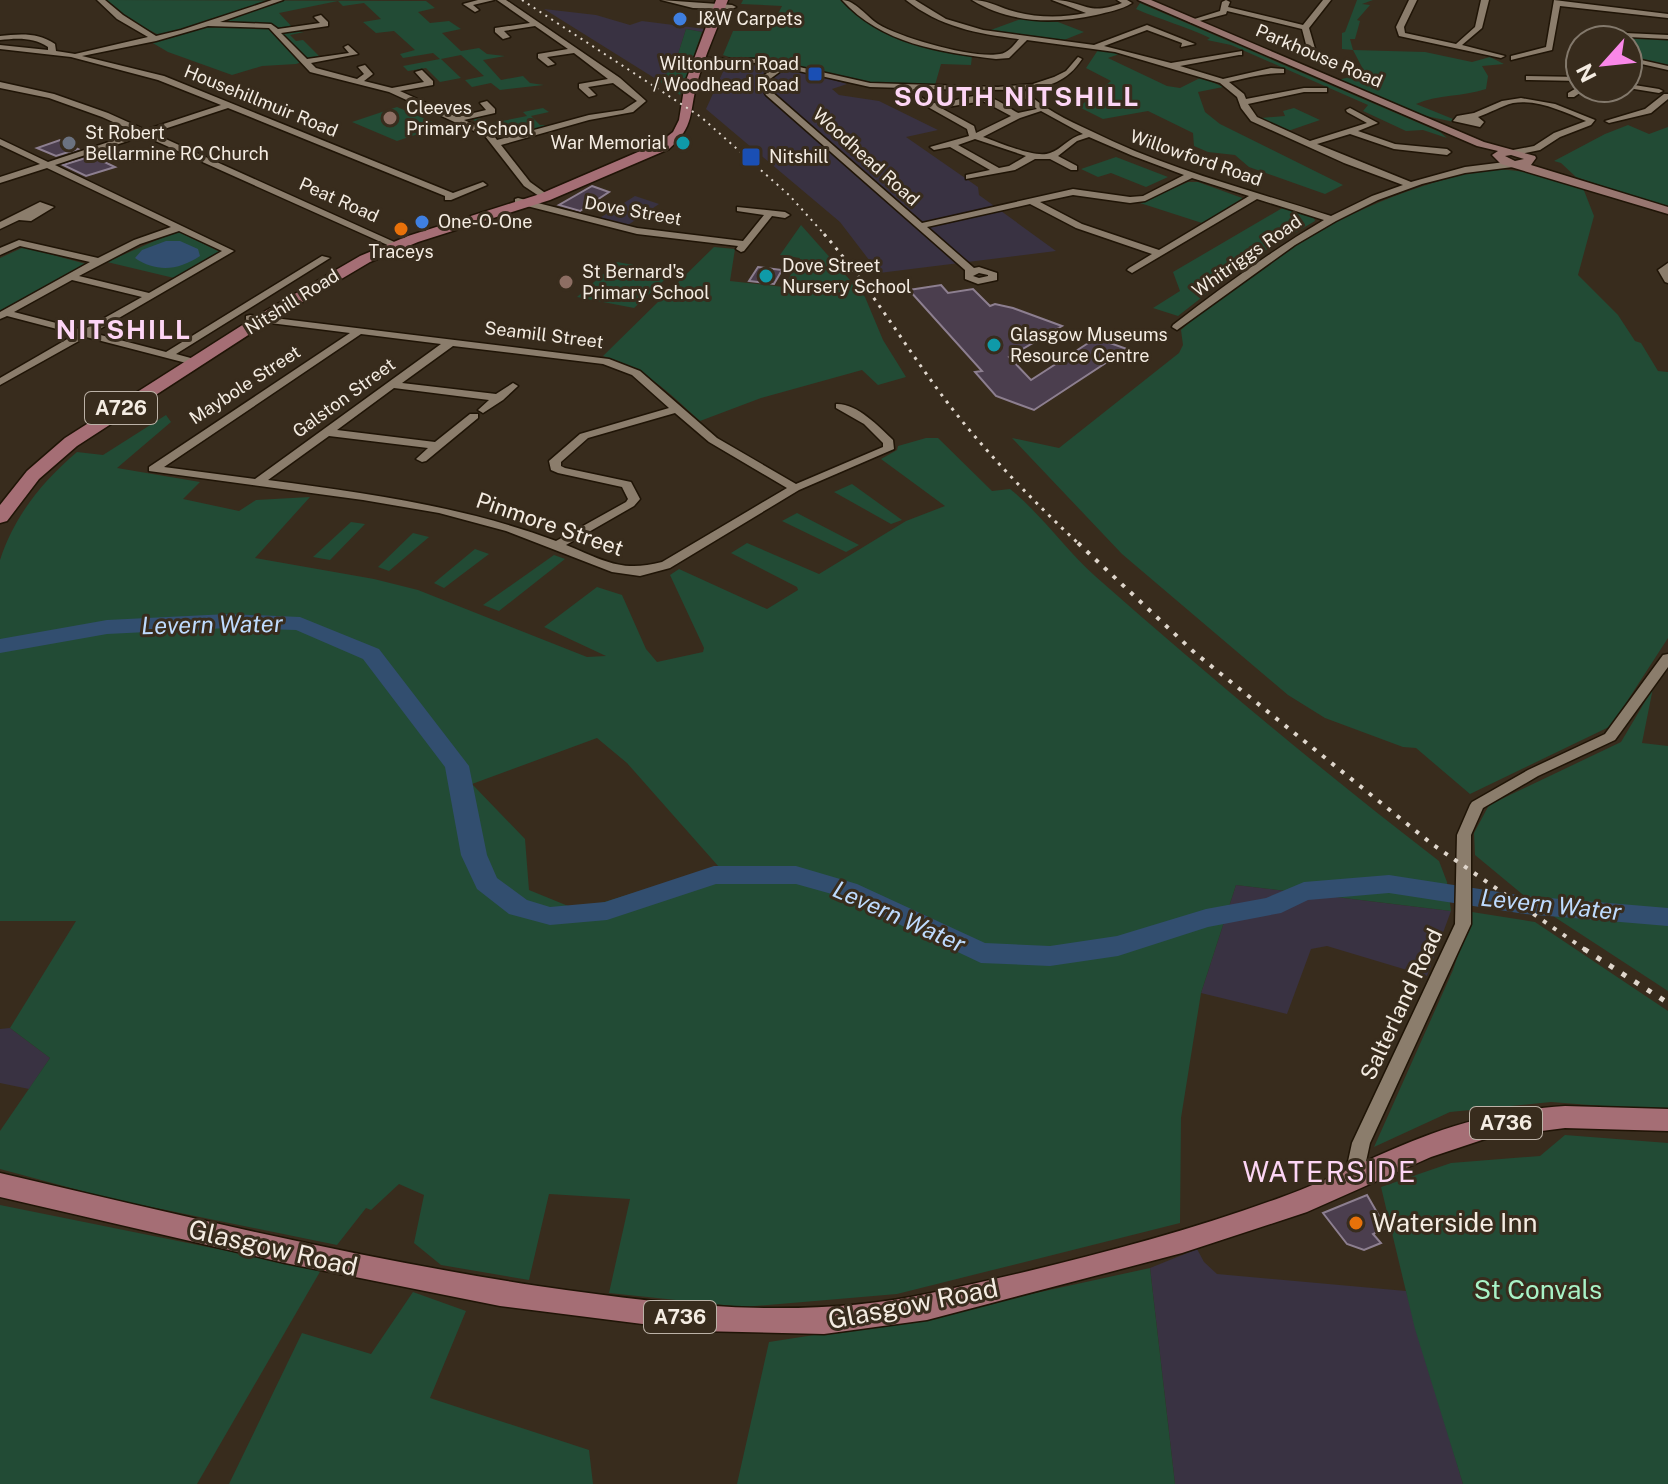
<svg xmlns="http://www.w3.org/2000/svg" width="1668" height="1484" viewBox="0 0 1668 1484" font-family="'Public Sans',sans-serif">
<rect width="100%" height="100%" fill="#382c1d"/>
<g fill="#393242">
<path d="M544,9L596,15L630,25L642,21L705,29L702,32L686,29L673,70L656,79Z"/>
<path d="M727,63L800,70L847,84L832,89L839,95L879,101L938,130L906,137L978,187L979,195L1056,251L879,273L840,222L706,109Z"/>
<path d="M635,196L659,204L628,225L598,219Z"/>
<path d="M1236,885L1451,911L1427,976L1327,946L1311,949L1287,1014L1201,993Z"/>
<path d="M10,1028L50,1058L29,1089L0,1083V1029Z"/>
<path d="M1197,1249L1204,1262L1217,1274L1406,1291L1463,1484H1175L1150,1268Z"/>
</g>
<g fill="#224b35" fill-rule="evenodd">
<path d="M106,0L426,1L435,8L418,12L430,23L449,21L461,29L442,33L461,51L479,48L487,54L505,56L483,60L501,80L523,76L530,83L544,85L500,90L491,83L472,87L465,80L484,76L461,55L441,59L461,78L440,82L426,68L408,71L403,66L440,59L433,53L403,58L400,54L415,50L394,31L376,33L363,22L381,19L364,3L343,6L338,1L279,13L296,31L304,32L290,35L296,41L303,40L319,56L296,64L262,66L232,75L168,52L151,42L165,38L133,22Z"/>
<path d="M743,0H843C877,39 925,47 972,56L971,65L941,64L935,85C907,85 880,85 853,80C807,71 778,58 729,57L723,55L733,31H769L782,6L741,4Z"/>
<path d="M1357,0H1373L1362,4L1370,5L1357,20L1360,21L1355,39H1350L1353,50L1425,52L1472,62L1490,57L1504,64L1482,66L1488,76L1486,89C1462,97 1439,94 1416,104L1453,119L1454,122L1426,116L1338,80L1365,73L1353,50L1342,49V33L1345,32Z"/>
<path d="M1140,3L1440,132L1447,138L1423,130L1406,131L1363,111L1368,105L1231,45L1207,40L1210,38C1185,26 1161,20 1136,9Z"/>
<path d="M1021,19L1058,22L1084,32L1064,40L988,31Z"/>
<path d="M686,29L702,32L680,95L656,79L673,70Z"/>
<path d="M1627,36L1668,40V65L1630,58L1628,48H1631Z"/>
<path d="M1098,50L1122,53L1108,58L1167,86L1180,88L1202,77L1223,87L1198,92L1205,112L1220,124L1343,185L1325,194L1249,167L1235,155L1208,152L1194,146L1193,133L1148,111L1103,119L1079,107L1111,81L1086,68Z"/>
<path d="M397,107L442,126L397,141L352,122Z"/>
<path d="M543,108L549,112L531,116L540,125H546C515,142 502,134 473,120L479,117L487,124L527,116L523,112Z"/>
<path d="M1294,108L1320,120L1288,131L1261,118L1285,116L1283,111Z"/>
<path d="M1628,125L1649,134L1668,127V208L1576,177L1561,163L1554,161L1605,134Z"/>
<path d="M1116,157L1168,177L1146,187L1111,173L1098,177L1081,169Z"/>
<path d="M1491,168L1542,174L1583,188L1594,216L1578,275L1618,315L1635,341L1641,343L1658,371L1668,372V638L1611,726L1470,794L1416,748L1403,747L1325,718L1288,695L1122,554L1012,438L1059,448L1179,353L1183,345L1181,330C1269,250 1373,192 1491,168Z"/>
<path d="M1188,182H1198L1245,199L1202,223L1140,203Z"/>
<path d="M1284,207L1314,217L1315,221L1251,259L1178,316L1153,308L1180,291L1173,272Z"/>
<path d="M801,225L865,297L883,340L906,377L878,385L862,370L761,398L700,421C667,391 646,369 603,356L714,247L735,249L730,281L784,287L800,258L780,255Z"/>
<path d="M177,231L220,252L174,278L107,262Z"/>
<path d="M24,247L86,264L0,311V258Z"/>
<path d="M617,262L673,272L634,308L577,297Z"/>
<path d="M166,415L171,422L117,468L200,482L183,499L239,511L256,500L310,497L255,558L374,579L418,590L587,657L606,656L544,627L597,587L622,595L646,649L657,662L703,652L704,648L670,575L679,569L767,609L798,590L797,587L731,553L747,543L819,574L906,521L945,506L881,459L897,450L898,446L926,438H938L992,491L1010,489C1042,515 1065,549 1095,576C1207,675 1321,770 1439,861L1447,882L1451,911L1236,885L1201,993L1181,1118L1180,1223L897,1294L743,1307L609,1293L630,1199L549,1194L529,1280L441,1265L414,1243L424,1195L399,1184L371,1210L366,1208L337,1245L112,1199L0,1169V1131L50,1058L10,1028L76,921H0V560C15,515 41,483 77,452L103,455ZM597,738L627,763L719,867L578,910L529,890L525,839L472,784Z"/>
<path d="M852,484L902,520L891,524L834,492Z"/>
<path d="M797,513L859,545L846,552L782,521Z"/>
<path d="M351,522L365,524L330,560L313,557Z"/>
<path d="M413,533L429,537L389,571L378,567Z"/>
<path d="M475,549L489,554L444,588L434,583Z"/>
<path d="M554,555L565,559L499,611L483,605Z"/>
<path d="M1653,688L1642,743L1668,746V909L1528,899L1475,855L1474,833L1489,805L1621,742Z"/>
<path d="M1472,912L1535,922L1668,1011V1111L1551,1102L1450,1112L1374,1147L1453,970Z"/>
<path d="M1550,914L1668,923V991Z"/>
<path d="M1565,1135L1668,1143V1484H1463L1415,1329L1381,1187L1451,1163L1540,1156Z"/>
<path d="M0,1205L321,1270L197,1484H0Z"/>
<path d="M1150,1268L1175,1484H737L769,1342L911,1320Z"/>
<path d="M413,1292L466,1311L430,1398L589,1450L593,1484H229L302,1333L371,1354Z"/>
</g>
<path fill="#324e6f" d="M166,241H180L198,249L200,256C179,270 157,273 135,258L142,250Z"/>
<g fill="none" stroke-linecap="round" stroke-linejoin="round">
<path fill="#324e6f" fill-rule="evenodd" d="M228,614L300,617L379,649L469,766L487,855L497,878L527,900L550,907L605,902L714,866H796L857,884L985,943L1050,946L1117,936L1206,909L1266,898L1304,882L1389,875L1525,896L1668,908V926L1525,914L1389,893L1308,900L1281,913L1208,927L1118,956L1050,966L981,963L839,896L796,884H716L607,920L550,925L509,914L477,889L461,855L445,767L363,659L296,630L228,628L107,634L0,653V639L107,620Z"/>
</g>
<g fill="#4b3e4e" stroke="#8d7f90" stroke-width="2">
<path d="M60,140L78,149L56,156L37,148Z"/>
<path d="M92,156L115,167L86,176L63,165Z"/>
<path d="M592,186L609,192L580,211L559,205Z"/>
<path d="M758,267L782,270L774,284L749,281Z"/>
<path d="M941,285L948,293L973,289L990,306L995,304L1013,308L1062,326L1009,357L1031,380L1096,338L1127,349L1034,410L996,396L975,372L982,371L909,290Z"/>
<path d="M1367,1195L1386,1228L1373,1234L1381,1243L1364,1250L1347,1244L1323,1213Z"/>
</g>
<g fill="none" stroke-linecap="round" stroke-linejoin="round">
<g stroke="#1f1406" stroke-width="3">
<g id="minor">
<path d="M97,0H105L123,15L156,36L181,30L272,0H283L220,22L271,24L278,29L320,23L314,17L321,15L328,22V26L281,33L307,59L349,53L344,47L348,45L358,54L311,63L316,68L357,79L364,74L358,67L365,65L373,74L364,81L392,88L424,82L415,72L422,70L433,81V85L400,91L457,117L486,110L480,103L487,101L495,109V113L464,120L491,132L497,140L589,115L623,110L637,101L613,83L588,87L596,95L589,97L579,88V84L608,79L574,53L547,57L555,64L548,66L538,58V54L568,49L535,26L504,31L510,37L503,39L495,32V28L530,23L497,0H506L620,78L646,101L633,112L589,120L501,145L530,182L548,195V199L545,200L524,186L485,136L389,92L310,72L269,28L208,26L156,41L82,56L164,76L453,193L483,182L487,185L451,200H445V196L228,108L55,165L234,251L93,333L166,352L322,256L330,258L176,354L198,360V364L194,365L86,337L0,385V378L76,334L7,316L0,319V312L90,262L20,246L0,255V248L19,240L98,258L134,240L171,227L47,168L0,183V177L40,164L0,145V139L48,162L221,105L158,80L71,57L0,49V45L48,50V47C33,37 17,38 0,40V36C19,34 38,32 55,44L56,51L75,54L148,37L117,19ZM179,231L222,251L149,293L79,276L140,244ZM72,280L142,297L83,330L14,312Z"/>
<path d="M478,0H494L473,5L479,10L475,12L463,4Z"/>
<path d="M661,0L732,5L736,7L732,9L693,8Z"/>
<path d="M842,0C855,0 867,17 878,24C901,38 974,59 1000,54C1008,53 1014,45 1019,39C978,34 940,27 906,0H915L946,19L983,30L1094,45L1147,25L1195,44L1181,47L1182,43L1147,30L1104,46L1171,63L1242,51V55H1239L1180,66L1223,79L1271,68L1284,69V73C1265,73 1247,78 1229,82L1244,94L1246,99L1304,88H1327V92H1304L1248,104L1257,117L1310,141L1367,123L1347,112L1346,110L1350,108L1378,123L1358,131L1395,144L1447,149L1451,152L1447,155L1394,149L1350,134L1317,144L1411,182L1465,167L1513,161L1517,164L1513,167L1465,173L1422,184L1378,200L1336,221L1295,245L1177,330L1172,327L1173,325C1222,287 1271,251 1324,220L1257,199L1132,273L1127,270L1129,268L1152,254L1076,228L1030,204L927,227L974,268L979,267L997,273V280L978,284L965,279V270L766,95L760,85L763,76L777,66L764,63L699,62L695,60L696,58L764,59L870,83L998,87L1033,84L1054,77L1066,71L1078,57L1082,59C1067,82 1049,87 1023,89C1042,108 1067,120 1091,131C1167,169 1250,190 1331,216L1372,196L1403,185L1344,163L1251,121L1241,108L1237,97L1220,83L1115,52L1027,40L1009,58L996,59C940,52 882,44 842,0ZM785,68L870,87L905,88L912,98L967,129L969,136L930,147L934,150L950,147L990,170L966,175V179L1015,170L1035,159H1050L1071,170H1077V166L1058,156L1077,141L1089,137L1133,156L1184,175L1143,196L1130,197L1073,189L922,223L772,92L768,85L770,79ZM913,89L1015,90L1037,109L1018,113C1009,108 995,97 984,96C957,93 936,118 913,89ZM983,101L1011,116L976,133L974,126L941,108ZM1041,111L1083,134C1068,138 1062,149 1050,153C1035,159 999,142 983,137L1020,118ZM975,139L1026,156L1009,166L999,168L958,145ZM1192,178L1249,196L1159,250L1082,224L1040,202L1073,195L1130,203L1145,201ZM979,273L988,275V276L979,278L973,276Z"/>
<path d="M972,0C986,0 997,6 1009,10C1035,18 1061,18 1086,13L1052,0C1084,0 1086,17 1122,3L1117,0H1127L1132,3C1121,10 1108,12 1096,15C1054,24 1009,23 972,0Z"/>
<path d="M1226,0L1230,2L1228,7L1303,25L1323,0H1331L1309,28L1316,52L1312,54L1308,52L1302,29L1227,11L1226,14L1192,23L1188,21L1220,11L1222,2Z"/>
<path d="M1409,0H1417L1404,27L1405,33L1456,44L1475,27L1481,0H1489L1482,28L1462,45L1505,56L1501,58L1399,36L1396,27Z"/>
<path d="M1554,0L1668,14V18L1560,6L1552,50L1511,60V56L1546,47Z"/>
<path d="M1625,33L1668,35V39L1628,37V40H1620L1621,35Z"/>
<path d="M1628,57L1668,66V70L1628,61Z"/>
<path d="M1526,76L1580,77V81L1529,80H1526Z"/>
<path d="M1628,84L1659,89L1663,91L1659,93L1628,88Z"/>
<path d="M1580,86L1587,88L1574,97H1568V93Z"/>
<path d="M1664,94H1668V99L1651,113L1609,123L1605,121L1645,109Z"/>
<path d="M1521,98L1555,104L1595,120L1591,125L1560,137L1540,150L1516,155L1513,154V150L1534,146L1554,133L1586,121C1564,112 1538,99 1513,103C1501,106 1490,113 1478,117L1484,122L1480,127L1453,121L1457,116L1474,113L1502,101Z"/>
<path d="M518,198L637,228L743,241L764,215L737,211V207L785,212L790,215L785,218L772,216L744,251L741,252L736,249L738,246L637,234L515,203V199Z"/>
<path d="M40,202L54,207L31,221L19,220L0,229V222Z"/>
<path d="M1668,263V283L1665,282L1658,270Z"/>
<path d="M250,315L609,359L640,371L717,438L796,484L883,447V443L864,424L836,408V404C857,403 878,426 893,440L894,449L799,490L670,568L640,576L612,572L506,531L439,513L363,500L149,471V467L350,333L246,320V316ZM361,334L441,344L255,479L164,467ZM453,346L603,364L632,375L669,408L580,434L549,461L551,470L558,473L622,487L628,499L626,502L556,541C463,506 366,493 268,480L329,436L428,448L416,459L422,462L426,461L478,418V414H470L435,442L337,430L394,388L489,400L478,410L483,413L503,400L518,386L513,383L496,394L402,383ZM675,413L709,442L787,488L662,562C621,573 603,560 566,545L634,506L640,499L631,482L565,468L561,466V462L588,438Z"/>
<path d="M1668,654V667L1615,740L1538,776L1483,808L1471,835V924L1370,1143L1362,1180L1359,1185L1353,1187L1347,1185L1344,1180L1352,1143L1455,924L1457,835L1470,805L1472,802L1528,770L1605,734L1663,655Z"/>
</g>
</g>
<g stroke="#1f1406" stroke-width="3">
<path id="tertiary" d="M0,82L54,94L108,113L401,245L392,247L102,117L49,98L0,88Z"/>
</g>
<g stroke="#1f1406" stroke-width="3">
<path id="secondary" d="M1138,0H1151L1484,142L1535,156L1536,158L1531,165L1668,207V214L1501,164L1492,155L1498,151L1477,146ZM1511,155L1524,159L1515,161L1505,156Z"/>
</g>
<g stroke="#1f1406" stroke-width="3">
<g id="primary">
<path d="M716,0H728C718,27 705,55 697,83C689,113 695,126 669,149L550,200L418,242L370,262L267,323L77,446L39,479L7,521L0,523V505L27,471L65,438L255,317L360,256L408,236L540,194L659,143L673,132L679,120L685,83Z"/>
<path d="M1565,1106L1668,1109V1131L1565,1128L1488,1138L1431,1157L1307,1212L1182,1253L927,1320L824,1334L698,1331L500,1306L285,1263L0,1197V1173C178,1215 357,1258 538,1286C668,1305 802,1321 931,1293C1048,1268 1170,1238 1282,1197C1333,1179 1380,1152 1431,1134C1475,1118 1518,1109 1565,1106Z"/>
</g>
</g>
<use href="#minor" fill="#8b7d6c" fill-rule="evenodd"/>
<use href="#tertiary" fill="#8b7d6c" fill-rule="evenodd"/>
<use href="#secondary" fill="#987670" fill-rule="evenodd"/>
<use href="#primary" fill="#a56e75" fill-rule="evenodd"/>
<path stroke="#dfd6cc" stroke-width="2" stroke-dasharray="2 5" stroke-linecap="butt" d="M522,0L701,117L789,195L826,236"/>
<path stroke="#dfd6cc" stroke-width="3" stroke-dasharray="3 6" stroke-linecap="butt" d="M824,234C870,286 905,347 947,402C986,453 1033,501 1080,545"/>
<path stroke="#dfd6cc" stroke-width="4" stroke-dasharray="4 8" stroke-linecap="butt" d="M1078,543L1195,653L1432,844L1587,951"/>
<path stroke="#dfd6cc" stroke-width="5" stroke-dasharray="5 10" stroke-linecap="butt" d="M1584,949L1668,1003"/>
</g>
<g fill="#3f7fe0" stroke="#382c1d" stroke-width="3">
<circle cx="680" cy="19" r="8"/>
<circle cx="422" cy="222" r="8"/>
</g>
<g fill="#1a4fb4" stroke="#382c1d" stroke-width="3">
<rect x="807" y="66" width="16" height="16" rx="4"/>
<rect x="741" y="147" width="20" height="20" rx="4"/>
</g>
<g fill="#8d6e63" stroke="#382c1d" stroke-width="3">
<circle cx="390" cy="118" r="8"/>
<circle cx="566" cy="282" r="8"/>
</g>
<circle fill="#6b7280" stroke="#382c1d" stroke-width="3" cx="69" cy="143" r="8"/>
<g fill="#0f9aa8" stroke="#382c1d" stroke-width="3">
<circle cx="683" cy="143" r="8"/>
<circle cx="766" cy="276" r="8"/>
<circle cx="994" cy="345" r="8"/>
</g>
<g fill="#e8710a" stroke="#382c1d" stroke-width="3">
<circle cx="401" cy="229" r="8"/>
<circle cx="1356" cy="1223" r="8"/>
</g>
<g text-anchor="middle" stroke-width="6" stroke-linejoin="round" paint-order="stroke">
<g font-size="18" fill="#f4ece2" stroke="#382c1d" text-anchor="start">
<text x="696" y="25">J&amp;W Carpets</text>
<text x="799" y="70" text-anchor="end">Wiltonburn Road<tspan x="799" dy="21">/ Woodhead Road</tspan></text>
<text x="406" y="114">Cleeves<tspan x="406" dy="21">Primary School</tspan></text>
<text x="85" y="139">St Robert<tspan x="85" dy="21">Bellarmine RC Church</tspan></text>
<text x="667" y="149" text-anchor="end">War Memorial</text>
<text x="769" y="163">Nitshill</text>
<text x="438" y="228">One-O-One</text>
<text x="401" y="258" text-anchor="middle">Traceys</text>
<text x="782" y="272">Dove Street<tspan x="782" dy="21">Nursery School</tspan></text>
<text x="582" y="278">St Bernard's<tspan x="582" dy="21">Primary School</tspan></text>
<text x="1010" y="341">Glasgow Museums<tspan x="1010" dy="21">Resource Centre</tspan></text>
</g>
<g font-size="18" fill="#f4ece2" stroke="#382c1d">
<text transform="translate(1319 56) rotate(23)" y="6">Parkhouse Road</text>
<text transform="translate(261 101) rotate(22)" y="6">Househillmuir Road</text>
<text transform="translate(866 157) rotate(42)" y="6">Woodhead Road</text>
<text transform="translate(1196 158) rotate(19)" y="6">Willowford Road</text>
<text transform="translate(339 200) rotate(24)" y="6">Peat Road</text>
<text transform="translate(633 211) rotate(10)" y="6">Dove Street</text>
<text transform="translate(1247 256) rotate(-35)" y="6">Whitriggs Road</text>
<text transform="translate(292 302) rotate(-32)" y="6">Nitshill Road</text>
<text transform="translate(544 335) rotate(7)" y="6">Seamill Street</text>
<text transform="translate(245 385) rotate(-33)" y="6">Maybole Street</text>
<text transform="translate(344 398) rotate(-36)" y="6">Galston Street</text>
</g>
<g fill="#382c1d" stroke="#bcb2a7" stroke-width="2">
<rect x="85" y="392" width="72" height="32" rx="6"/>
<rect x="1470" y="1107" width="72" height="32" rx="6"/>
<rect x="644" y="1301" width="72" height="32" rx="6"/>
</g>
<g font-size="20" font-weight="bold" fill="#f4ece2">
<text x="121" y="415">A726</text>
<text x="1506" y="1130">A736</text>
<text x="680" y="1324">A736</text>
</g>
<g font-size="22" fill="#f4ece2" stroke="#382c1d">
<text transform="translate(550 524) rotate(19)" y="8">Pinmore Street</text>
<text transform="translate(1401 1004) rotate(-65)" y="8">Salterland Road</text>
</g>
<g font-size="24" font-style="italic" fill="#bedbfe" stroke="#382c1d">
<text transform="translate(212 625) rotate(-1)" y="8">Levern Water</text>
<text transform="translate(1551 905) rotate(6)" y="8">Levern Water</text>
<text transform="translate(899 917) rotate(24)" y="8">Levern Water</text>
</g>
<g font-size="26" font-weight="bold" letter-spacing="2" fill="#fdd5f5" stroke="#382c1d">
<text x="1017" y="106">SOUTH NITSHILL</text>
<text x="124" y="339">NITSHILL</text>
</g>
<g font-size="26" fill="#f4ece2" stroke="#382c1d" text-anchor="start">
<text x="1372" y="1232">Waterside Inn</text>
</g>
<g font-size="26" fill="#f4ece2" stroke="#382c1d">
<text transform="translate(273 1248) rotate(13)" y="9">Glasgow Road</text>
<text transform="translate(913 1304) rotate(-11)" y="9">Glasgow Road</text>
</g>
<g font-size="26" fill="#a8f3c7" stroke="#382c1d">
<text x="1538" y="1299">St Convals</text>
</g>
<g font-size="28" letter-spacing="2" fill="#fdd5f5" stroke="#382c1d">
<text x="1330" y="1182">WATERSIDE</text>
</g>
</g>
<g transform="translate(1604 64) rotate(243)"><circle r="38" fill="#382c1d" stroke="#83796c" stroke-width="2"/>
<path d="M0-6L14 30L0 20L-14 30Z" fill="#f987e8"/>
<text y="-12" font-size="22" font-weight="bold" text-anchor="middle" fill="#f4ece2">N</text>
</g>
</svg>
